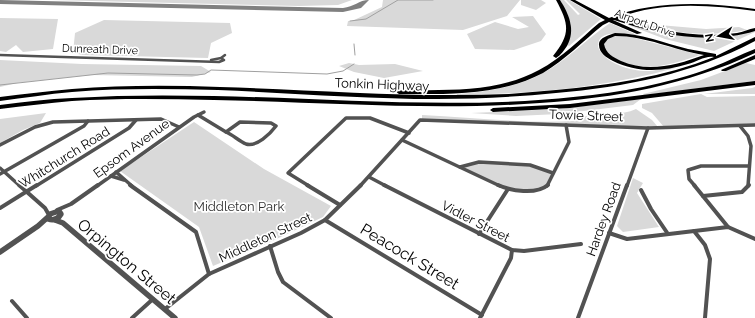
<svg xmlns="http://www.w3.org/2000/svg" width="755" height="318" viewBox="0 0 755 318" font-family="Raleway,sans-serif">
<rect width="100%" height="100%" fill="#fff"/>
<g fill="#d9d9d9">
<path d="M51,0H352L338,5L299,6Z"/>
<path d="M383,0H520L507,16L463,30L347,26L348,21H352L382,7Z"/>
<path d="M521,0H541L546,3L536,10L521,5Z"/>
<path d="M560,0H564L578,15L580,14L566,0H569L601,19L569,46L567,45L571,24L567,13Z"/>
<path d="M533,16L546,34L541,41L514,50L475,49L467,34L495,22L518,29L529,27L512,17Z"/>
<path d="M622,16L653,26L659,25L706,29L739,27L747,30C702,39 661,31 618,18Z"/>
<path d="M0,18L58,19L53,49L23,52L16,45L6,52L0,51Z"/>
<path d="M104,20L230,23L232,33L211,43L208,58L83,55L73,53L75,33Z"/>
<path d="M610,23L637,35C626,35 597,27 598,47C605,64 633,72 650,71C657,70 668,66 675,68C603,88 531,94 457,95V94C492,92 528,85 556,65C575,52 591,36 610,23Z"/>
<path d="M623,23L660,32L717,37L755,30V32L714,51L665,39Z"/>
<path d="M613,36L631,37L700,55C674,64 646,73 618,61C613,59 608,53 604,49V42Z"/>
<path d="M0,60L82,64L201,66L211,72L192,77L91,75L17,83L0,87Z"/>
<path d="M349,63L359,65L395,64L423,71L384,78L354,72L339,66Z"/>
<path d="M746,63L755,65V81L644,95L643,94L701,80Z"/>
<path d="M755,87V94H704L752,88Z"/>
<path d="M701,94L707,97L755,96V125L664,127L652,113L642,108V104Z"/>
<path d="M641,99L633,105L559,114L516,116L471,113L559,109Z"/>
<path d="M636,109L652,120L658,127L422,120V115C472,117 523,124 573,121C580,121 584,116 590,115C606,113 621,116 636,109Z"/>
<path d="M46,113L40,123L23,130L0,143V119Z"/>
<path d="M194,122L264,169L331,206L323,217L268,243L213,266L199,227L120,171Z"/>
<path d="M474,162L530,165L553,173L547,186L541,190L508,189L460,167Z"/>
<path d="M633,178L643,183L637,193L659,227L623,232L617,226Z"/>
</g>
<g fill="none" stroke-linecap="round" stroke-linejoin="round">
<g stroke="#a0a0a0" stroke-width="1">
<path d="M350,21L366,19L398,0H433"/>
<path d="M354,44L355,55"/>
<path d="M0,85L108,73L197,75L205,74L211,70L327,74L343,71L354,64"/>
</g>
<path fill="#808080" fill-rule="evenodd" d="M0,0L343,8C354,7 359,0 369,0L361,8L343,12L0,4Z"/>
<g stroke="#525252" stroke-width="2.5">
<path d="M0,55L219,62L224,60L221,58"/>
<path d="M211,60L221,58L225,55"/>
</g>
<g stroke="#525252" stroke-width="3.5">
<path d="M198,115L226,132"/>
<path d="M240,122L271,123L276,126C270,134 257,147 246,144C239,141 233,135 226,132Z"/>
<path d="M740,126L748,136L751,146L748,186"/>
<path d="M402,140L500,186"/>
<path d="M0,145L35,127L53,122L161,119L179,127"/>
<path d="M460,167L479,162L530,165L553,173"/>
<path d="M0,168L20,186"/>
<path d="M116,172L132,186"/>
<path d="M0,174L84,126L88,121"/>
<path d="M111,176L124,180"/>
<path d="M369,177L386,186"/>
<path d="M36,186L129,128L136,120"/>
<path d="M97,186L194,117L204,112"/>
<path d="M309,186L288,173L346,118H370L409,133"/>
<path d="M360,186L420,120L648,128L755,125"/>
<path d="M547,186L569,142L566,125"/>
<path d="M627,186L648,128"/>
<path d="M695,186L689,179L688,170L701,166H749"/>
</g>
<g stroke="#525252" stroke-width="4">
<path d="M19,185L45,208L49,215"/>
<path d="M130,185L196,232L209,274"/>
<path d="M307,185L340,205"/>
<path d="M384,185L512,250L524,251L581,244"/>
<path d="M498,185C511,191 536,195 548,185"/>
<path d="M694,185L728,227"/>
<path d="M641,190L651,209L668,234"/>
<path d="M703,196L742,192L749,185"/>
<path d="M0,208L37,185"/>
<path d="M57,210L71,204L98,185"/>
<path d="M325,220L482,315"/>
<path d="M694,231L705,245L710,259L705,318"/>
<path d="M609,233L627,239L728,227L755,239"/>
<path d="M479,234L508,189"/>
<path d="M270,246L278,272L283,282L331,318"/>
<path d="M12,301L27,318"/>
<path d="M165,309L209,274L301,233L325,220L361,185"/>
<path d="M132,318L153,299"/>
<path d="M480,318L511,258L512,250"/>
<path d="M578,318L627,185"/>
</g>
<g stroke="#525252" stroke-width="5.5">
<path d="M59,211L61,214C58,219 54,221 48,219L50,214Z"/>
<path d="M55,220L63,223L175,318"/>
<path d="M0,252L38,226L48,217"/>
</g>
<g fill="#000" fill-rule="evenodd">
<path d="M556,0H560C569,14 576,30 567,46C564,50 561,55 556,58L553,56C571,34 569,24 556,0Z"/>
<path d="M570,0H575L609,18C653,0 708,2 755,9V11C710,5 661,1 618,18C656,30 697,39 737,33C743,32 749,29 755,28V31C709,45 659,35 614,20H613L642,33L637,34L609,22L603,25C583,41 565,60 543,73C499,96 447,94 399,94L396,92L399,90C446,90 497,93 539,70C562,58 580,39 599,23L605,20Z"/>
<path d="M615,33C641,33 663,43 688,49C697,51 707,52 716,54V56L755,37V41C693,74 625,87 556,93C516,97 477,99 437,99C364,99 291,93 218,90C170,89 121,88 72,92C48,94 24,98 0,101V97C24,94 48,91 72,89C121,85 171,85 220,87C316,90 413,98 509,94C525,93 540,91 556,90C610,85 664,77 714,57C706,55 696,62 688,64C662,72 637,73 613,61C607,58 599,53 599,45C598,38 609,35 615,33ZM615,36C646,36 674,50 704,55C677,65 648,73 621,61C613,57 606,54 604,44L608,39Z"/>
<path d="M755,49V53C687,85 615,98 540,103C431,111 323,102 214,100C167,99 120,98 72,101C48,103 24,106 0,109V105C24,102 48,99 72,98C120,95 167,95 214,96C357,99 501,114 643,87C666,82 690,76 713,67C727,62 741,54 755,49Z"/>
<path d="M755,55V59L726,71H722L721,70Z"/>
<path d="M755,81V85L570,108L493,112L490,110L493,108L570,104Z"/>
</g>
</g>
<g text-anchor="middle" stroke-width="3.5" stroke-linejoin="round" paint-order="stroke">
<g font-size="11" fill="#000" stroke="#fff">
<text transform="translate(645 23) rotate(20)" y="4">Airport Drive</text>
<text transform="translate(100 49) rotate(2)" y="4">Dunreath Drive</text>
</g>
<g font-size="13" fill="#000" stroke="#fff">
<text transform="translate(382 84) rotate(2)" y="5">Tonkin Highway</text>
<text transform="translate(586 115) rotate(2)" y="5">Towie Street</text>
<text transform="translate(131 148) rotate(-36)" y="5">Epsom Avenue</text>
<text transform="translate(64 157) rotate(-32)" y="5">Whitchurch Road</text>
<text transform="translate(603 219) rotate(-70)" y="5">Hardey Road</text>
<text transform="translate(476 221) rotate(27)" y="5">Vidler Street</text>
<text transform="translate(265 237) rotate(-25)" y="5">Middleton Street</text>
</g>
<g font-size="13" fill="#303030" stroke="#fff">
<text x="239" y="211">Middleton Park</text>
</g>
<g font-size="16" fill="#000" stroke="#fff">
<text transform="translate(410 256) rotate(31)" y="6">Peacock Street</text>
<text transform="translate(127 261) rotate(40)" y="6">Orpington Street</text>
</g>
</g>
<g transform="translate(719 36) rotate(259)" stroke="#ffffff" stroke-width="3" paint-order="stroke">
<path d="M0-3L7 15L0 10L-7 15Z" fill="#000000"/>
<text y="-6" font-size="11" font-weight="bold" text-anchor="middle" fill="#000000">N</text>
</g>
</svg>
